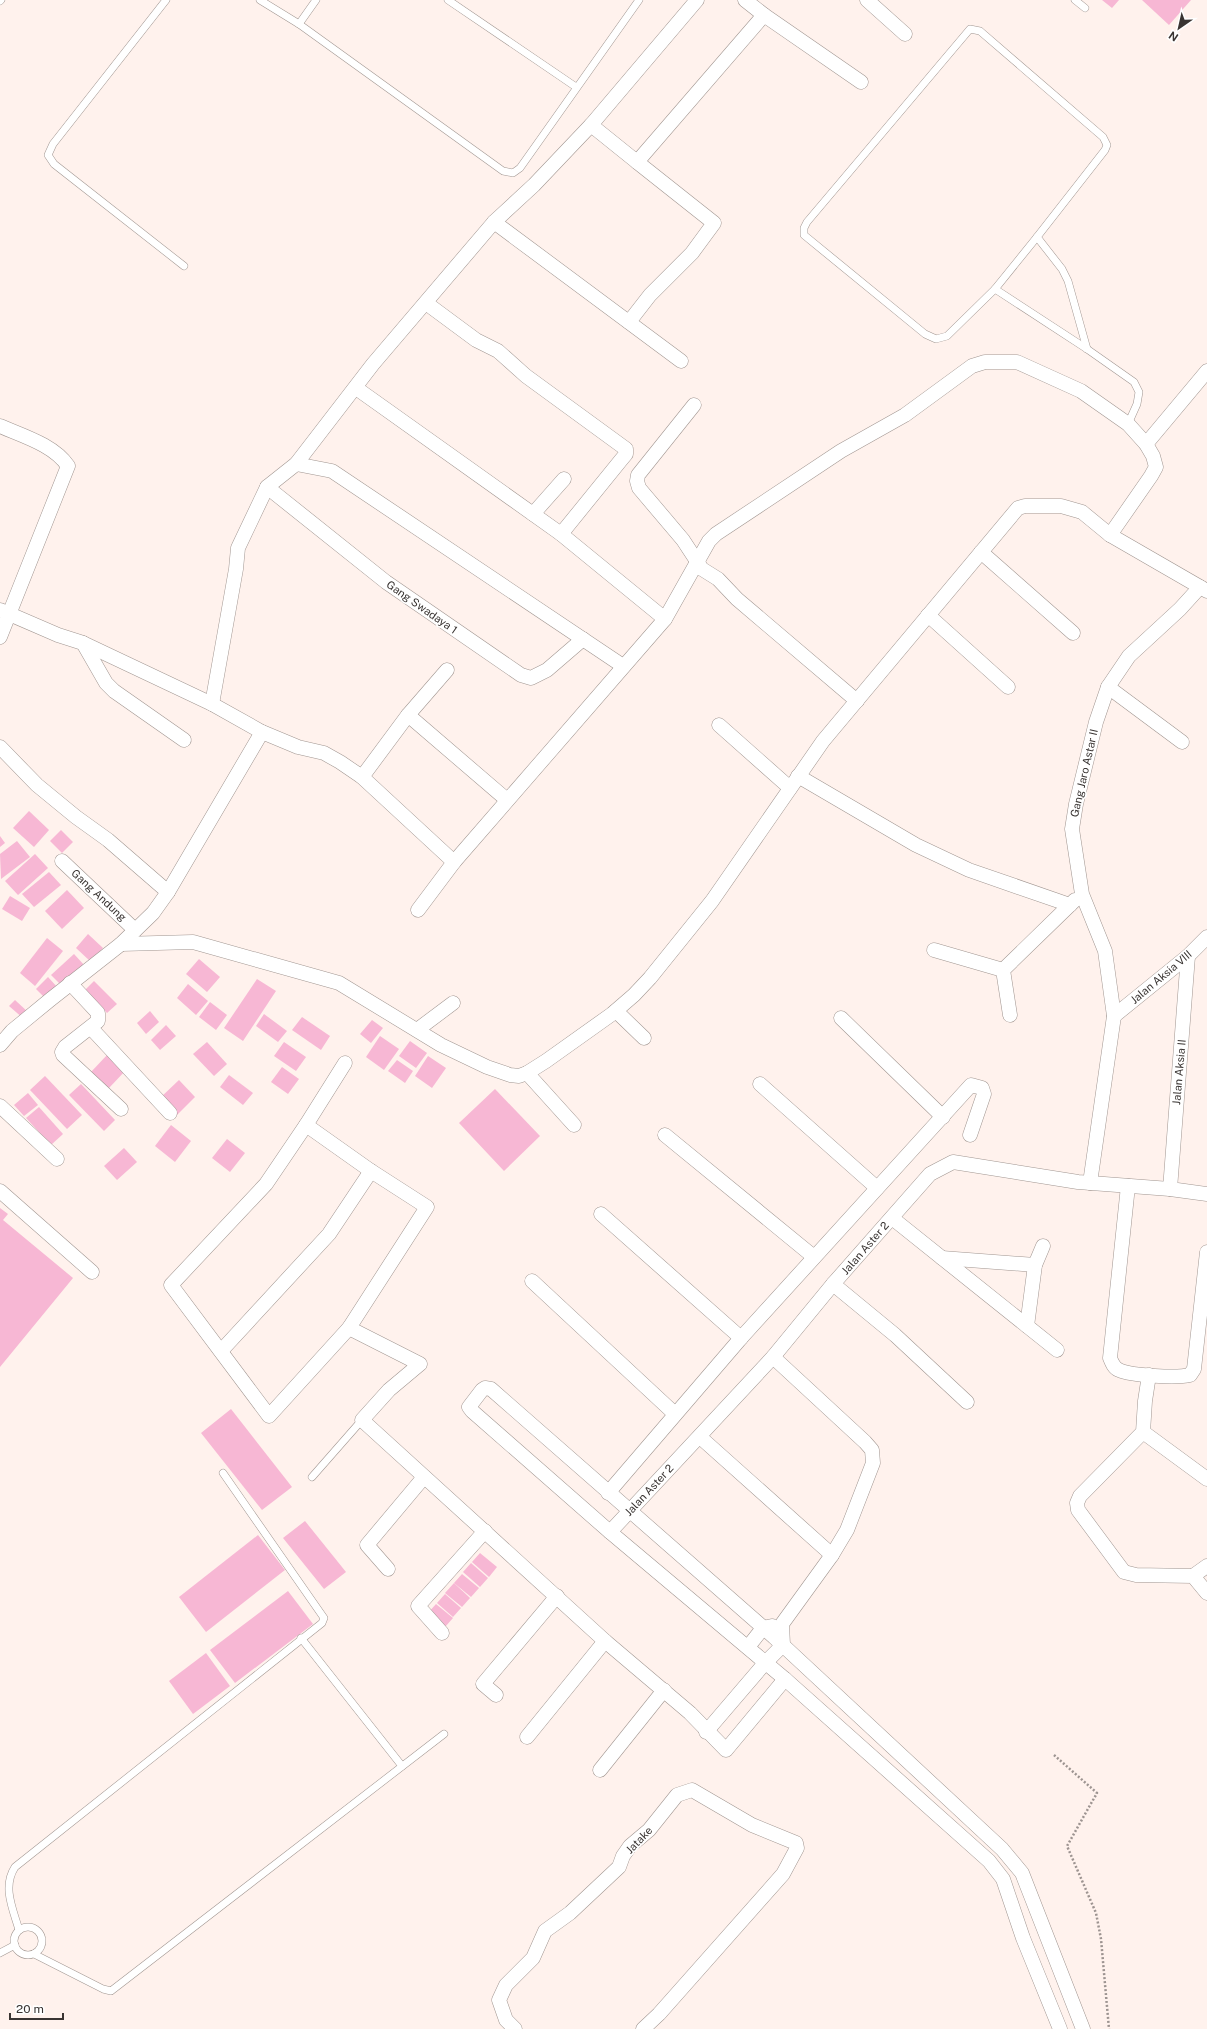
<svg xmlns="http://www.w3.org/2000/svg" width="1207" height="2029" viewBox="0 0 1207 2029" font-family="'Public Sans',sans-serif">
<rect width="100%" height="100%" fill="#fff2ed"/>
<g fill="#f7b7d4">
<path d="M1102,0H1119L1112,8Z"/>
<path d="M1142,0H1191L1169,25Z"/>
<path d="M29,811L49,830L34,847L13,828Z"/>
<path d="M61,830L73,842L62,853L50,841Z"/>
<path d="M0,836L5,843L0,847Z"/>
<path d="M17,841L30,857L1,879L0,854Z"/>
<path d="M35,854L48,868L18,895L5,881Z"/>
<path d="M49,872L61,885L34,907L22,894Z"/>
<path d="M67,890L84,908L62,929L45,911Z"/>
<path d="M10,896L30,908L22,921L2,909Z"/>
<path d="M88,934L103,948L91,962L76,948Z"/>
<path d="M47,938L63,951L35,986L20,973Z"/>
<path d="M74,954L85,966L63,987L51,975Z"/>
<path d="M199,959L220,977L207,992L186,974Z"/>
<path d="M48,977L58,988L46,999L36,989Z"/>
<path d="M257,979L276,991L243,1041L224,1028Z"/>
<path d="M94,981L117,1004L107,1013L85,990Z"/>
<path d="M188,984L208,1001L196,1015L177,998Z"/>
<path d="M15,1000L29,1013L24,1019L9,1006Z"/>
<path d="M210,1002L227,1015L216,1030L199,1017Z"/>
<path d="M150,1011L159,1022L146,1034L137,1023Z"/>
<path d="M264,1014L287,1031L278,1042L256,1026Z"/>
<path d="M302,1017L330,1036L321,1050L292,1030Z"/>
<path d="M372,1020L383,1028L371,1043L360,1034Z"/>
<path d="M166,1025L176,1036L160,1050L151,1040Z"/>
<path d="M380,1036L399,1049L384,1070L366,1057Z"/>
<path d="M410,1041L427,1053L416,1068L399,1056Z"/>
<path d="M207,1042L227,1064L214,1076L193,1054Z"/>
<path d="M284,1042L306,1057L296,1071L274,1056Z"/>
<path d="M108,1054L126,1070L109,1088L91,1072Z"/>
<path d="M428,1056L446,1068L432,1088L415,1076Z"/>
<path d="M397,1060L413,1071L405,1083L388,1071Z"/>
<path d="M282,1067L299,1079L288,1094L271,1082Z"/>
<path d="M229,1075L253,1093L243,1105L220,1087Z"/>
<path d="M45,1076L82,1115L67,1129L30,1090Z"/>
<path d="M179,1080L195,1097L176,1116L159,1099Z"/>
<path d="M81,1084L115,1120L104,1131L69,1095Z"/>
<path d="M495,1089L540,1136L504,1171L459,1123Z"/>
<path d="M28,1093L38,1105L24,1116L14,1105Z"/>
<path d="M39,1107L63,1134L51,1145L26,1118Z"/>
<path d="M171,1125L191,1141L175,1162L155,1146Z"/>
<path d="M227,1139L245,1153L230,1172L212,1158Z"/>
<path d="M124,1148L137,1162L117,1180L104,1166Z"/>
<path d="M0,1208L8,1214L3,1220L73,1278L0,1367Z"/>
<path d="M231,1409L292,1487L262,1510L201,1433Z"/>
<path d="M305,1521L346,1572L324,1589L283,1538Z"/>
<path d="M258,1535L285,1570L206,1632L179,1597Z"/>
<path d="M480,1553L497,1567L489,1577L472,1562Z"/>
<path d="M471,1563L488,1578L480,1587L463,1572Z"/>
<path d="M462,1574L479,1588L471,1597L454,1583Z"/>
<path d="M454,1583L470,1598L462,1607L445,1593Z"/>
<path d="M288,1591L313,1624L235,1683L210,1650Z"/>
<path d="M445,1594L461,1608L453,1617L437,1603Z"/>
<path d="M436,1604L453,1618L445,1627L428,1613Z"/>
<path d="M206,1653L230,1686L193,1714L169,1681Z"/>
</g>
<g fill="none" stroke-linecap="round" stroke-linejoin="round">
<g stroke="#a19691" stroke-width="8">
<g id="service">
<path d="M166,0L53,144L48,155L54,164L184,266"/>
<path d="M260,0L299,24L503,171L513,173L520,168L639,0"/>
<path d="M448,0L576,87"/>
<path d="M1075,0L1085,8"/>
<path d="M0,1L1,0"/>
<path d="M299,24L316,0"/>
<path d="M1037,237L1105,150L1107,145L1103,137L980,31L970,29L807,222L804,228V235L925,334L936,339L947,336L995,289L1087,349L1134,382L1139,392L1137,404L1128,424"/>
<path d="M995,289L1037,237L1062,269L1068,281L1087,349"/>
<path d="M312,1477L362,1420"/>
<path d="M301,1638L402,1766"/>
<circle cx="28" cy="1941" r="14"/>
<path d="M19,1930C13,1909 2,1887 15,1867L322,1623L324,1618L223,1473"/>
<path d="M0,1953L15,1945"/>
<path d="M34,1954L103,1989L111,1991L444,1734"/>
</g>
</g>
<g stroke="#a19691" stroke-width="15">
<g id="minor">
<path d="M867,0L905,34"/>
<path d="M764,15L861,82"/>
<path d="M591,125L637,162L764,15L745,0"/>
<path d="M494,222L681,361"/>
<path d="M426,303L476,340L498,351L526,376L626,449V454L621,460L561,534"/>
<path d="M629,322L650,295L692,253L714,223L637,162"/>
<path d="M356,388L561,534L665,619"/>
<path d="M694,405L638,475L637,481L639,488L683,540L702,569L718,579L737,599L857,701"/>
<path d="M0,426C23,436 54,445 68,466L0,637"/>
<path d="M1146,444L1207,371"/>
<path d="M296,464L332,471L623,666"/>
<path d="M267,487L386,582L521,675L531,678L547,670L583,639"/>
<path d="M533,514L564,479"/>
<path d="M981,552L1073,633"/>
<path d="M0,610L58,635L83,643L212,704L262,732L168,892L153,913L121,944L51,999L12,1031L0,1045"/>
<path d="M928,615L1008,687"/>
<path d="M83,643L106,683L114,691L184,740"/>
<path d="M1108,687L1182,742"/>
<path d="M212,704L236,569L238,548L267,487L296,464L373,364L494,222L534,185L591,125L697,0"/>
<path d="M408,715L507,800"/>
<path d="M719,725L790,788"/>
<path d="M262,732L298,747L324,753L340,762L362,777L454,862"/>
<path d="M0,747L37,785L76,817L108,840L168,892"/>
<path d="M798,776L916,845L969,870L1070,905"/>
<path d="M362,777L408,715L447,670"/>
<path d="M62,861L135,930"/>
<path d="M418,910L454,862L665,619L709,541L716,534L841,451L905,415L972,366L985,362H1017L1081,391L1128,424L1146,444L1153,456L1156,467L1151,476L1110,535"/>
<path d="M121,944L193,942L339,983L441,1045L487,1067L510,1075L519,1076L527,1073L546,1061L612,1014L634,995L650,978L712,901L823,741L1018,508L1025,506H1061L1082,512L1110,535L1207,591"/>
<path d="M934,950L1003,970"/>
<path d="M70,983L98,1013V1021L65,1047L62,1052L63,1055L121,1109"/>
<path d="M616,1011L644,1038"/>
<path d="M1010,1015L1003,970L1075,900"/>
<path d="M1114,1016L1188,956L1207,937"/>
<path d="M841,1018L943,1117"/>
<path d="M91,1028L170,1113"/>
<path d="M417,1030L453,1003"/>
<path d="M527,1073L574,1125"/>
<path d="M760,1084L877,1188"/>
<path d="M0,1106L57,1159"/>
<path d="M306,1125L371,1171L427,1207L349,1328L269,1416L171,1285L266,1184Z"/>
<path d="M306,1125L345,1063"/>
<path d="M665,1135L814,1257"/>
<path d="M1090,1183L1114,1016L1105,951L1082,894L1072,829L1076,804L1096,722L1108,687L1129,656L1180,609L1200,587"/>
<path d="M1128,1186L1110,1358C1112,1363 1114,1368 1119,1370C1132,1376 1177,1378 1190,1375L1194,1369L1207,1252"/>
<path d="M1170,1189L1188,956"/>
<path d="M0,1191L92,1272"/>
<path d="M601,1214L741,1338"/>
<path d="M892,1218L1057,1350"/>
<path d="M942,1258L1035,1265"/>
<path d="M532,1281L675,1414"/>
<path d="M833,1284L895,1335L967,1402"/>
<path d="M1027,1326L1035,1265L1043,1246"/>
<path d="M349,1328L420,1364L389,1390L362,1420L605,1641L690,1713L726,1750L785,1679"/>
<path d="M221,1351L329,1234L371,1171"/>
<path d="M1149,1375L1145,1401L1143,1432L1080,1496L1077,1503L1078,1510L1124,1572L1136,1575L1193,1576L1207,1593"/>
<path d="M1143,1432L1207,1479"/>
<path d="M700,1437L832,1555"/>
<path d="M608,1493L741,1338L971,1085L982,1088L984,1094L970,1135"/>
<path d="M610,1532L773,1357L833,1284L930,1174L953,1162L1078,1182L1170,1189L1207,1194"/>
<path d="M388,1569L367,1545L424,1477"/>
<path d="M1193,1576L1207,1566"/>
<path d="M442,1633L418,1606L485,1531"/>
<path d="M748,1647L763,1628L772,1626"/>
<path d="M496,1695L483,1684L557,1596"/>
<path d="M706,1732L765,1663L783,1645L782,1624L832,1555L847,1530L873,1463L872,1450L865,1442L773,1357"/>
<path d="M527,1737L605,1641"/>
<path d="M600,1770L664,1690"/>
<path d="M515,2029L506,2020L499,2000L506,1985L533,1958L545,1931L570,1913L619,1867L623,1856L630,1846L649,1830L677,1795L692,1790L752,1825L796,1843L797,1848L783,1874L659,2014L643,2029"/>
<path d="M1060,2029L1023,1938L1003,1879L989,1861L785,1679L610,1532L472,1411L469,1407L482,1390L485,1388L491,1389L774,1637L1002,1849L1022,1873L1083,2029"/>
</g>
</g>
<path stroke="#9d9491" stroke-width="2.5" stroke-dasharray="2 2" stroke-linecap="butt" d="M1054,1755L1097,1793L1067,1846L1096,1913L1101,1939L1109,2029"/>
<use href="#service" stroke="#fff" stroke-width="7"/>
<use href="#minor" stroke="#fff" stroke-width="14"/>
</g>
<g text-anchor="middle" stroke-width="3.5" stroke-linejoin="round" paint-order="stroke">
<g font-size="11" fill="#393432" stroke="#fff">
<text transform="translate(422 607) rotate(35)" y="4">Gang Swadaya 1</text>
<text transform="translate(1084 773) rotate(-77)" y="4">Gang Jaro Astar II</text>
<text transform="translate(99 895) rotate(43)" y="4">Gang Andung</text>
<text transform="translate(1161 977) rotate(-40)" y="4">Jalan Aksia VIII</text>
<text transform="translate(1179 1072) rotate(-85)" y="4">Jalan Aksia II</text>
<text transform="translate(865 1248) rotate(-49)" y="4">Jalan Aster 2</text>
<text transform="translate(649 1490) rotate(-47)" y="4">Jalan Aster 2</text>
<text transform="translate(639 1840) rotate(-46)" y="4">Jatake</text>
</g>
</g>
<g transform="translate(1179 28) rotate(214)" stroke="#ffffff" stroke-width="3" paint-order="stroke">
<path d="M0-3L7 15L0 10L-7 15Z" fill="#393432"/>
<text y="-6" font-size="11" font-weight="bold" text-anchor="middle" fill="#393432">N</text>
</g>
<path d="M10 2013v6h53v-6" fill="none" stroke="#393432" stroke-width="2"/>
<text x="16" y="2013" font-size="12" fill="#393432" stroke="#ffffff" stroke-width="3" paint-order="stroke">20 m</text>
</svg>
